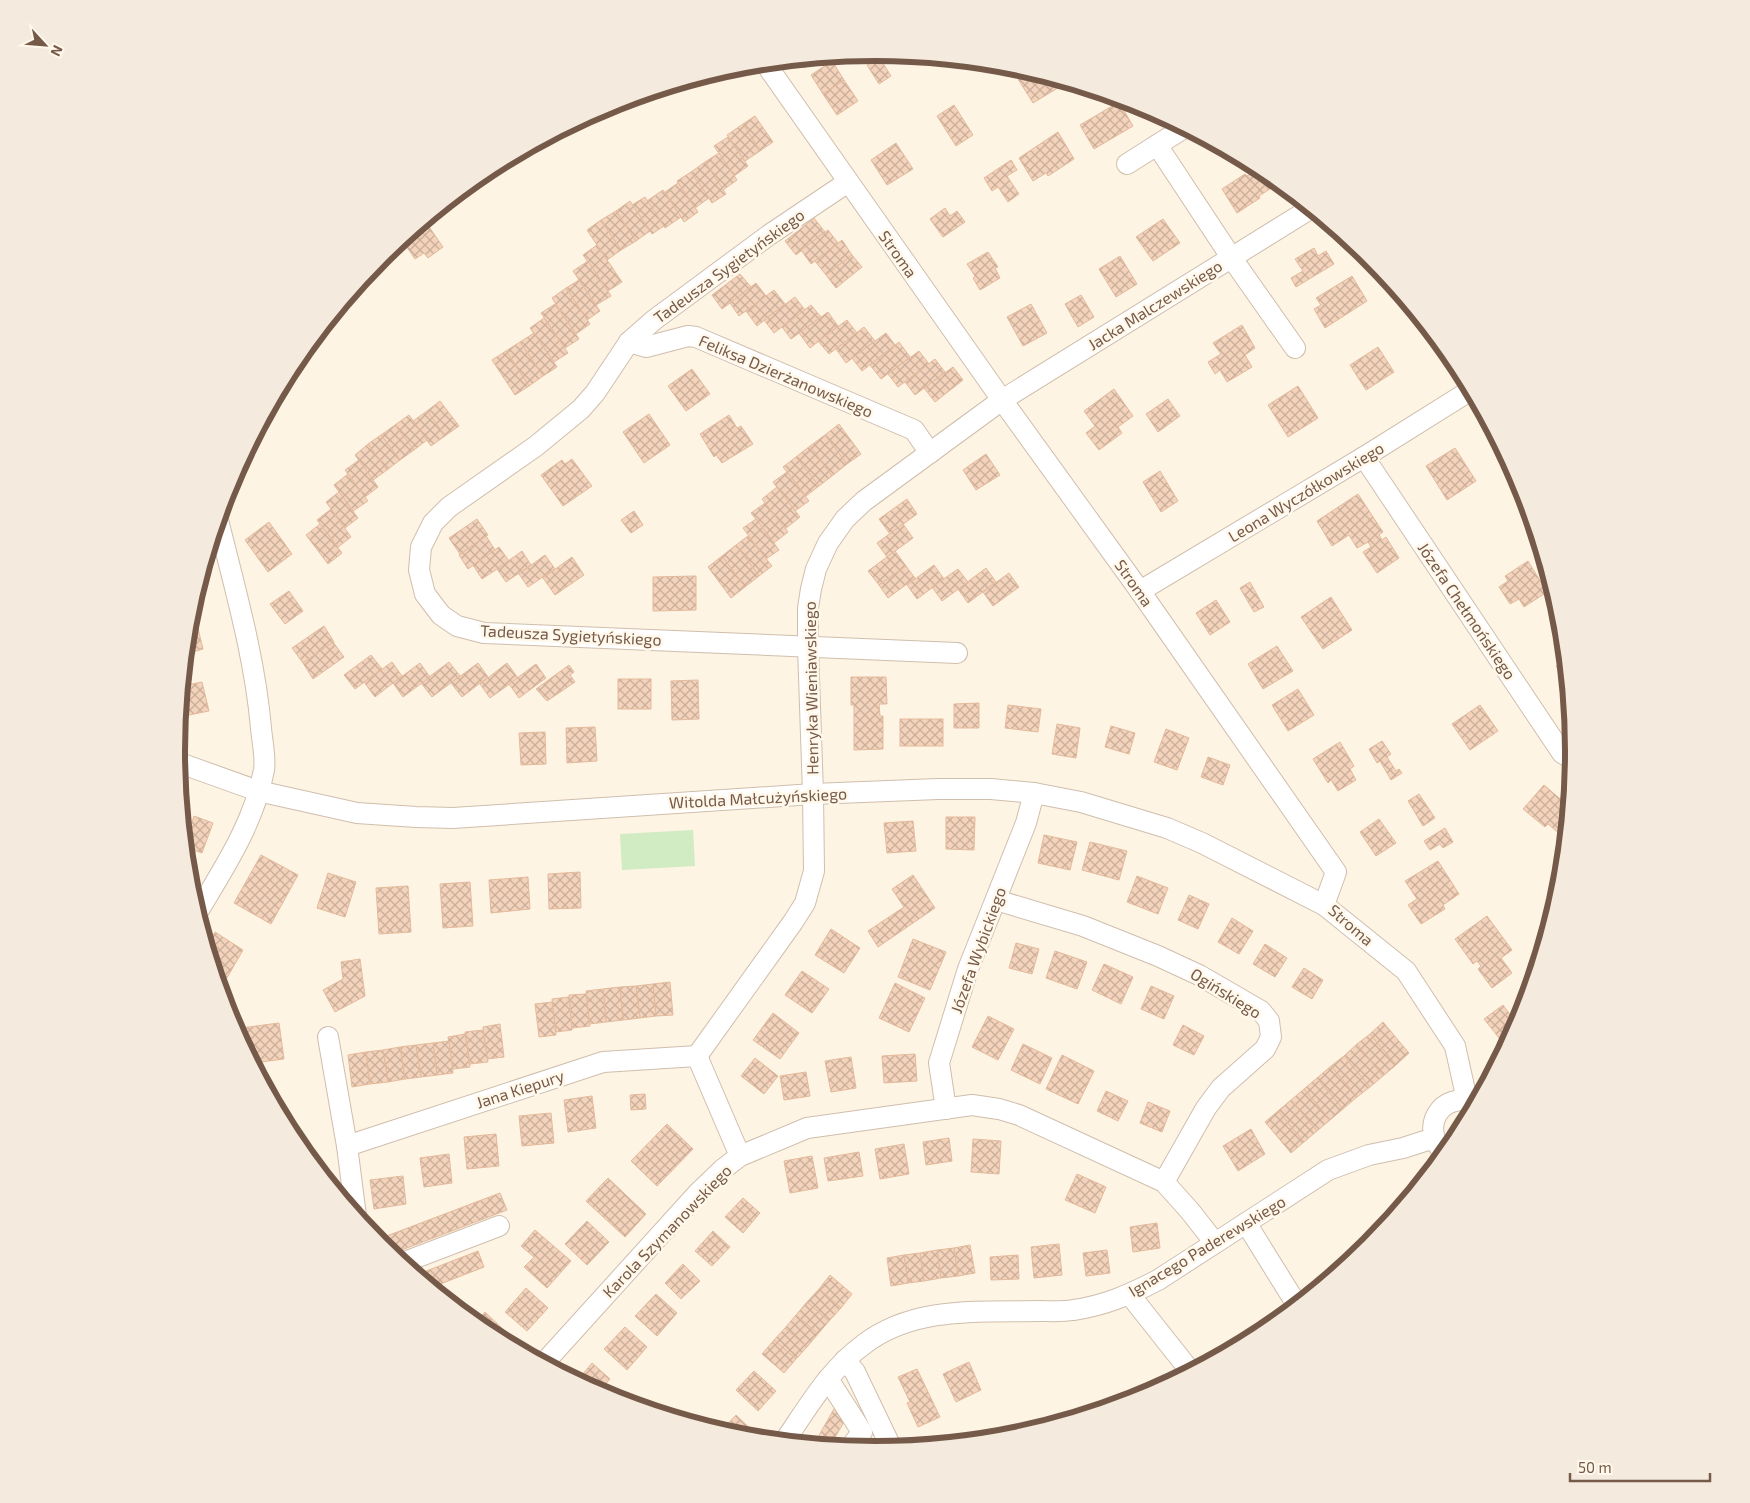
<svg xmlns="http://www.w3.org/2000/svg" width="1750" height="1503" viewBox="0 0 1750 1503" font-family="'Exo 2',sans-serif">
<defs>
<pattern id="building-cross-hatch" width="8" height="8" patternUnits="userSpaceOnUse" patternTransform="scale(1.25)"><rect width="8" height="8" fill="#f3d3bb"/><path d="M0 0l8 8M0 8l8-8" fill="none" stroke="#c9ae9a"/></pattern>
</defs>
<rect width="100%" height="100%" fill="#fdf4e4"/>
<path fill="#d1ebc2" d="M693,830L695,866L622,870L620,834Z"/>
<g fill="url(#building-cross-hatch)" stroke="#e5ba9b">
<path d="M879,57L891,76L879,84L867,65Z"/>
<path d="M821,58L804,68L799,60Z"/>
<path d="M832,61L844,80L823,94L811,75Z"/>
<path d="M1030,72L1066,83L1033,103L1018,79Z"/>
<path d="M844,80L858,101L837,115L823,94Z"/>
<path d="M624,101L623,102L626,105L605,119L599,110L608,106Z"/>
<path d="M1119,102L1133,126L1094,149L1080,125Z"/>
<path d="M954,105L973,135L956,146L937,116Z"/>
<path d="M755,116L773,142L760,151L743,124Z"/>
<path d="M743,124L760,151L745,161L727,135Z"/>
<path d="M1058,132L1074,159L1048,176L1046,173L1033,181L1019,158Z"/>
<path d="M728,137L748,166L734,176L714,146Z"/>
<path d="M896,143L913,169L887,185L871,160Z"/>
<path d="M521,152L523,155L501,171L500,169L489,178L484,172Z"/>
<path d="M719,153L737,180L723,190L705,162Z"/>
<path d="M1011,160L1017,170L1007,176L1019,194L1008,202L998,187L992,191L984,178Z"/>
<path d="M705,162L726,194L712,203L691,172Z"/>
<path d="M1259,168L1269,175L1276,185L1259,196L1260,198L1237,213L1222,189L1245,174L1247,176Z"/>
<path d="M484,172L489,178L457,203L454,197Z"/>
<path d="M691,172L709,198L695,208L677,181Z"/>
<path d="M678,183L698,212L684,222L665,192Z"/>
<path d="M663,190L681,217L665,228L647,201Z"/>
<path d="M645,197L664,226L652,234L632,205Z"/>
<path d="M630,201L650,231L636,241L616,211Z"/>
<path d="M945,208L950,216L957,211L965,222L943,237L930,219Z"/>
<path d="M616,211L636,241L621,250L601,220Z"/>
<path d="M814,218L825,232L796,255L785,241Z"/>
<path d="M1163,219L1180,243L1153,261L1136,237Z"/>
<path d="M601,220L621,250L607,260L587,230Z"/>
<path d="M425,221L443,247L428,258L424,253L415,259L402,240Z"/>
<path d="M828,230L838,243L811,264L801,250Z"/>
<path d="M842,240L852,255L826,275L815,261Z"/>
<path d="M597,245L622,282L608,291L583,255Z"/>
<path d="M1314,248L1318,256L1326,251L1334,264L1296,287L1291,278L1303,271L1295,259Z"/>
<path d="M988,252L998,267L995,268L1000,278L980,290L973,278L975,276L967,264Z"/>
<path d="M852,255L862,267L836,288L826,275Z"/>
<path d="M1120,256L1137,284L1116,297L1099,269Z"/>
<path d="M588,261L611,296L596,305L573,271Z"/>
<path d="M740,274L751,287L722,309L712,295Z"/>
<path d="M1352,276L1367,301L1325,328L1314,309L1321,305L1316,298Z"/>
<path d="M579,280L600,311L587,320L566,288Z"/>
<path d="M756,283L766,296L739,316L730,303Z"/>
<path d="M566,288L590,324L576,334L552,298Z"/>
<path d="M774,290L785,304L757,326L746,311Z"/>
<path d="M1081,295L1094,317L1078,327L1065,304Z"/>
<path d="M795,297L805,310L774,333L764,320Z"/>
<path d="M555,304L579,339L565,348L541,313Z"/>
<path d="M1031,304L1047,333L1023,346L1007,317Z"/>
<path d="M811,305L821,317L791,339L782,327Z"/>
<path d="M828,312L838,326L810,348L799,333Z"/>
<path d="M544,318L568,353L554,362L530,328Z"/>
<path d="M847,320L857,333L829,354L818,341Z"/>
<path d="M1242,325L1255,348L1245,355L1252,367L1227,382L1220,370L1215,374L1208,362L1221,354L1213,343Z"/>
<path d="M864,327L875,341L846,363L836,349Z"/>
<path d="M534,333L557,367L543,376L520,342Z"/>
<path d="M886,333L895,345L862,371L852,358Z"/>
<path d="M520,342L543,376L529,386L506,351Z"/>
<path d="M899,342L910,357L881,379L870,365Z"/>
<path d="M1378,347L1394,372L1366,390L1350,365Z"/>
<path d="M506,351L529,386L515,395L492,360Z"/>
<path d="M919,351L929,364L898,387L888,374Z"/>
<path d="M935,359L945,372L915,395L905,382Z"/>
<path d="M953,367L963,380L935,402L924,388Z"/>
<path d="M692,369L710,394L686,411L668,386Z"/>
<path d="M1298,386L1318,418L1288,437L1268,405Z"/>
<path d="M1114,389L1133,416L1118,427L1122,433L1099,450L1086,433L1095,426L1084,411Z"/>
<path d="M1168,399L1180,416L1158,432L1146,414Z"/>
<path d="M440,401L459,426L445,436L427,411Z"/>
<path d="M427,411L445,436L431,446L413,421Z"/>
<path d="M649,414L670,445L644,463L623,432Z"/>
<path d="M409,415L427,440L414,450L395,425Z"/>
<path d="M729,415L737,428L741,426L753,444L722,463L716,455L714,457L700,434Z"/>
<path d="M839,424L861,454L847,464L825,435Z"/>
<path d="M395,425L414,450L400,460L381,435Z"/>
<path d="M381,435L400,460L387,470L368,444Z"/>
<path d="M825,435L847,464L832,476L810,446Z"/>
<path d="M368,444L387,470L373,480L355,455Z"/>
<path d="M810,446L832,476L819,486L796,457Z"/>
<path d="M1455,448L1476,481L1447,500L1426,466Z"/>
<path d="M986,454L1000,475L976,490L963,470Z"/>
<path d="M796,457L819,486L806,496L783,467Z"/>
<path d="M572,459L592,486L563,506L541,475L562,460L565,464Z"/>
<path d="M359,460L378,487L365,497L345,470Z"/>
<path d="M1160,471L1178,501L1161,512L1143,482Z"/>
<path d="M787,472L809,501L795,511L773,482Z"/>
<path d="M348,474L368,501L353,511L334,485Z"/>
<path d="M777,487L800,517L785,529L762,499Z"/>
<path d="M339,492L358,518L345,528L326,502Z"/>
<path d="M1358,494L1383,532L1379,535L1382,540L1386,537L1399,558L1377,573L1363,552L1371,547L1368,542L1357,548L1349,535L1332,546L1317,521Z"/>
<path d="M907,499L917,514L890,534L879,519Z"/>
<path d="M765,503L788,532L774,543L751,513Z"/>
<path d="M331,509L351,537L338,547L317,520Z"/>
<path d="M634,511L643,525L631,533L621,520Z"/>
<path d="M477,519L488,535L460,554L449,538Z"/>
<path d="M756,519L779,550L766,559L743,528Z"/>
<path d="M269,522L292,554L268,572L245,540Z"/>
<path d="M320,524L342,553L328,564L306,535Z"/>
<path d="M903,524L913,538L887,557L877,543Z"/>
<path d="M486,536L495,550L468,569L459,555Z"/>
<path d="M748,536L772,566L759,576L736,545Z"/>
<path d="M736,545L759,576L745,587L722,556Z"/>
<path d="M499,547L509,561L482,579L473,565Z"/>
<path d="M522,551L531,565L506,582L497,569Z"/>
<path d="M895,551L906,566L879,585L868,571Z"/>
<path d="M545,555L555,569L528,587L519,574Z"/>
<path d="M722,556L745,587L731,598L708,567Z"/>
<path d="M572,557L584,575L555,595L543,578Z"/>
<path d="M1528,561L1547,592L1524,607L1519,599L1510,604L1499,587L1508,581L1505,576Z"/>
<path d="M934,565L944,579L917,599L907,585Z"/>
<path d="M906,566L915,578L888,598L879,585Z"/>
<path d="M986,568L996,582L968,603L958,589Z"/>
<path d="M958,569L968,582L942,601L932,587Z"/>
<path d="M1009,573L1019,587L993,606L983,592Z"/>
<path d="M696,576V610L653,611V577Z"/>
<path d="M1250,582L1264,607L1254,612L1240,588Z"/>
<path d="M289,591L303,611L285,624L270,604Z"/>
<path d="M1331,597L1352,630L1323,649L1301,617Z"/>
<path d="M1216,600L1230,622L1210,635L1196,613Z"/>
<path d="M196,620L203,649L186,654L189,621Z"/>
<path d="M324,626L334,642L303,663L292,648Z"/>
<path d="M333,642L344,657L313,679L303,663Z"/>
<path d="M1277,646L1293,671L1263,689L1248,664Z"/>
<path d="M371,655L382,669L355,689L344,675Z"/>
<path d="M1565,661L1568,687L1556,666Z"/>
<path d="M392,662L402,676L375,697L364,682Z"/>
<path d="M449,662L460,676L432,697L421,683Z"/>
<path d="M420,663L430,677L403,697L393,683Z"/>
<path d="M478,663L488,677L462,697L451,683Z"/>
<path d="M507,663L518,678L490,698L480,684Z"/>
<path d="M536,664L546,678L519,698L509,684Z"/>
<path d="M569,665L574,672L570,675L575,682L547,701L536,689Z"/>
<path d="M851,677H886L887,704H879L880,716H883V749L854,750V705H851Z"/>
<rect x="618" y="679" width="33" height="30"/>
<path d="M698,680L699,719L672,720L671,681Z"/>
<path d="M202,682L209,711L179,717L182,686Z"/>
<path d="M1298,689L1314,715L1288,731L1272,705Z"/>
<path d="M979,703V728H954V704Z"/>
<path d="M1008,705L1041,709L1038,732L1005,728Z"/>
<path d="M1480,705L1498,731L1470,750L1452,724Z"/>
<rect x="900" y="719" width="43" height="27"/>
<path d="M1057,724L1080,728L1076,758L1052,754Z"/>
<path d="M1111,726L1135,733L1129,754L1105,747Z"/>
<path d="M595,727L597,761L567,763L566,728Z"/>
<path d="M1166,729L1189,738L1177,770L1154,762Z"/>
<path d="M545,732L546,764L521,765L519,733Z"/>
<path d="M1382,741L1391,754L1387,757L1396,771L1399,769L1402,773L1391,780L1380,761L1377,763L1369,749Z"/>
<path d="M1340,742L1354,766L1350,769L1356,780L1338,791L1331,780L1328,783L1313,759Z"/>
<path d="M1208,757L1230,765L1223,785L1201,777Z"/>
<path d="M1544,785L1565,803L1562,806L1568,811L1566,829L1561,835L1548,824L1545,827L1523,809Z"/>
<path d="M1419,794L1435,818L1423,826L1408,801Z"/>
<path d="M194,816L213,823L202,853L185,847L183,818L192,822Z"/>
<path d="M946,817H975L974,850L946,849Z"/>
<path d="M1379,819L1396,843L1376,856L1360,832Z"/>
<path d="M913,821L916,851L887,853L884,823Z"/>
<path d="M1445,828L1453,842L1443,848L1440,844L1430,850L1424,841Z"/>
<path d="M1044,835L1077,842L1070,870L1038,863Z"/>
<path d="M1090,842L1127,851L1119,880L1082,870Z"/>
<path d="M261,855L298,875L271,924L234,903Z"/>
<path d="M1438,861L1459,894L1443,905L1445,909L1421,924L1408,905L1417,899L1405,881Z"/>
<path d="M580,872L581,908L549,909L548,874Z"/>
<path d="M328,873L356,882L345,917L317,908Z"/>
<path d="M913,875L935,908L878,947L868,931L904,907L892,889Z"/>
<path d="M1137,876L1168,888L1158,914L1127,902Z"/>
<path d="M528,877L530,909L491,913L489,880Z"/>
<path d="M470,882L473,926L443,928L440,884Z"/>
<path d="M408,886L411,932L379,934L376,888Z"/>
<path d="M1189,895L1209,904L1198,929L1178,920Z"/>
<path d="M1487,916L1512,950L1501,958L1512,973L1492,988L1478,969L1481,966L1477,961L1473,964L1455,939Z"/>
<path d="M1232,918L1253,931L1239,954L1218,942Z"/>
<path d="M831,929L860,948L844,973L815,955Z"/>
<path d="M215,932L243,950L224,983L217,978L207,946Z"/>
<path d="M913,939L946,952L930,990L898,977Z"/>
<path d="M1016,943L1039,949L1032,974L1009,968Z"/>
<path d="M1265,944L1287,958L1275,977L1253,964Z"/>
<path d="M1055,951L1087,962L1077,989L1046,978Z"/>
<path d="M360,959L365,996L335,1012L323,990L343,979L341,962Z"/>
<path d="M1104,964L1133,977L1121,1004L1092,990Z"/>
<path d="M1304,968L1323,980L1312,999L1292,987Z"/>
<path d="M802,971L829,989L812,1013L785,995Z"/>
<path d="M670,982L673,1015L656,1016L653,984Z"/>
<path d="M895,983L925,998L909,1032L879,1018Z"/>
<path d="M653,984L656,1016L640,1018L636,986Z"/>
<path d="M636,986L640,1018L623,1020L620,987Z"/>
<path d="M1151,986L1174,996L1164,1019L1141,1009Z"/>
<path d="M620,987L623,1020L606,1022L603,989Z"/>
<path d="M603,989L606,1022L589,1024L586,991Z"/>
<path d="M1530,989L1525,1004L1520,996Z"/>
<path d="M586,994L590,1026L572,1028L569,995Z"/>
<path d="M569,997L572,1030L556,1032L552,999Z"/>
<path d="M552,1002L556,1035L539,1037L535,1004Z"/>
<path d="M1503,1005L1517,1024L1499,1038L1484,1019Z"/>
<path d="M773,1013L799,1033L780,1059L753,1040Z"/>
<path d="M988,1016L1014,1029L998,1060L972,1047Z"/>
<path d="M1383,1022L1409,1053L1396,1065L1370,1034Z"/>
<path d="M279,1023L284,1059L253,1063L244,1047L241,1028Z"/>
<path d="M500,1024L504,1057L487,1059L483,1027Z"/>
<path d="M1183,1025L1204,1036L1194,1055L1173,1045Z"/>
<path d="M483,1030L488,1062L470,1064L465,1032Z"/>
<path d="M465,1034L470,1067L453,1069L448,1037Z"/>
<path d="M1370,1034L1396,1065L1383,1076L1357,1044Z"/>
<path d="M449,1041L453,1073L437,1075L433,1043Z"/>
<path d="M433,1043L437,1075L421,1077L416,1045Z"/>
<path d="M1023,1044L1052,1058L1040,1084L1011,1070Z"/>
<path d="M1357,1044L1383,1076L1370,1087L1344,1056Z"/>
<path d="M416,1045L421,1077L405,1079L400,1047Z"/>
<path d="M400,1047L405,1079L388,1082L383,1050Z"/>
<path d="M383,1050L388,1082L370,1084L366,1052Z"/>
<path d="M366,1052L370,1084L352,1087L348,1055Z"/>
<path d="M915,1054L917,1081L884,1083L882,1056Z"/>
<path d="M1062,1055L1094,1071L1078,1104L1046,1089Z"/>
<path d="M1344,1056L1370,1087L1357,1097L1331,1066Z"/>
<path d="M851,1057L856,1088L831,1092L825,1061Z"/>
<path d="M755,1058L778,1076L764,1094L741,1076Z"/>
<path d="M1331,1066L1357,1097L1343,1109L1317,1078Z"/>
<path d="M806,1072L810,1096L784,1100L780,1076Z"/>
<path d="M1317,1078L1343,1109L1330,1120L1304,1089Z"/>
<path d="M1304,1089L1330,1120L1317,1131L1291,1100Z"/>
<path d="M1106,1091L1128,1101L1118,1121L1097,1111Z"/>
<path d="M645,1094L646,1109L631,1110L630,1095Z"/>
<path d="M592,1096L596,1128L568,1132L564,1100Z"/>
<path d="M1291,1100L1317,1131L1304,1142L1278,1111Z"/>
<path d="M1148,1102L1170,1111L1162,1132L1140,1123Z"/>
<path d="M1278,1111L1304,1142L1291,1153L1265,1122Z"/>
<path d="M551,1113L554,1143L522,1146L519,1116Z"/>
<path d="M667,1124L693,1149L657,1186L631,1161Z"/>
<path d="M1251,1129L1265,1154L1238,1171L1223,1146Z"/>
<path d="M496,1134L499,1166L467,1169L464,1137Z"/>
<path d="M949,1138L952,1161L926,1165L923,1142Z"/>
<path d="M973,1139L1001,1141L999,1174L971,1172Z"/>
<path d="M904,1144L909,1174L880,1179L875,1149Z"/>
<path d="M859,1152L863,1176L828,1181L824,1158Z"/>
<path d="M449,1154L452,1183L424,1187L420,1158Z"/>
<path d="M812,1156L818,1188L790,1193L784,1161Z"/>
<path d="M1077,1174L1106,1187L1095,1213L1065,1200Z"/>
<path d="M403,1176L406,1204L374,1209L370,1180Z"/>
<path d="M608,1178L646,1214L625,1237L586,1201Z"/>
<path d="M500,1193L507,1210L391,1254L376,1240Z"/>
<path d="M743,1198L760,1213L743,1233L725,1217Z"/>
<path d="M587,1221L609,1242L587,1265L565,1244Z"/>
<path d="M1157,1223L1160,1248L1133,1252L1130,1227Z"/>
<path d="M535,1230L571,1261L547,1288L524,1267L534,1257L521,1246Z"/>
<path d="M713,1231L730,1247L712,1266L695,1251Z"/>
<path d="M1059,1244L1062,1275L1034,1278L1031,1247Z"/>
<path d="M970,1245L975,1273L958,1276L954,1248Z"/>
<path d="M954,1248L958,1276L941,1278L937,1250Z"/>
<path d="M937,1250L941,1278L924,1281L920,1253Z"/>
<path d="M1107,1250L1110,1273L1086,1276L1083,1253Z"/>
<path d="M478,1251L484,1267L443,1283L431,1287L416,1275Z"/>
<path d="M920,1253L924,1281L908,1283L904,1255Z"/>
<path d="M904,1255L908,1283L891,1286L887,1258Z"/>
<path d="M1018,1255L1019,1279L991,1280L990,1257Z"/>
<path d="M683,1264L700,1281L681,1299L665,1283Z"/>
<path d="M830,1275L852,1294L841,1308L819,1289Z"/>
<path d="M526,1288L548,1308L527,1331L505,1312Z"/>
<path d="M819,1289L841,1308L829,1321L807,1302Z"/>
<path d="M656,1294L677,1313L657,1336L635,1316Z"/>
<path d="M807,1302L829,1321L818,1334L796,1315Z"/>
<path d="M485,1312L506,1332L499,1340L486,1333L475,1323Z"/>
<path d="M796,1315L818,1334L807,1347L785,1328Z"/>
<path d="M625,1327L647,1347L627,1370L604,1349Z"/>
<path d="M785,1328L807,1347L796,1359L774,1340Z"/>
<path d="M774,1340L796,1359L784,1373L762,1354Z"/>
<path d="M969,1362L981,1390L956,1402L943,1374Z"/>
<path d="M592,1363L610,1379L598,1392L577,1381Z"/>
<path d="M917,1369L940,1417L918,1427L907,1403L910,1402L898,1377Z"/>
<path d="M754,1371L776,1391L758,1411L736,1390Z"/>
<path d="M838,1402L851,1410L830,1446L814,1444Z"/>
<path d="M736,1415L753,1431L747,1438L720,1432Z"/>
</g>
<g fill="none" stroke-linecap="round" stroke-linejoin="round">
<g stroke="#d0bead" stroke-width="22">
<g id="minor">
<path d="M765,63L1002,400L1140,591L1336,872L1324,905L1406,971L1455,1046L1467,1100"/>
<path d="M1157,145L1231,257L1295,348"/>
<path d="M1127,164L1184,128"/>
<path d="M848,182L769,235L654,320L629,342L595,393L581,409L536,446L449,507L433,523L421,547L419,570L425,594L441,615L457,626L484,633L957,653"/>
<path d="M629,342L646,347L688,336L696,337L914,430L930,453"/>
<path d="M1364,457L1562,753L1573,760"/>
<path d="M1140,591L1364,457L1471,390"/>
<path d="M177,762L258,791L357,813L416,817L453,818L813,794L938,789H991L1034,793L1081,802L1167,828L1202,843L1324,905"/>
<path d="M996,900L1083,926L1158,956L1199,975L1261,1011L1269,1021L1271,1037L1265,1049L1221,1088L1206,1108L1164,1182"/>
<path d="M197,913C224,868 254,823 264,770C266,757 262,741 261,728C255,658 235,589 218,520"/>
<path d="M328,1037L347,1146L356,1216"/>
<path d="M697,1056L793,922L805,903L814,871L813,794L808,647V608L811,589L816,569L828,543L845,519L864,501L1002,400L1310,209"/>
<path d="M697,1056L740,1156"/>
<path d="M946,1109L939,1063L968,969L1026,823L1034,793"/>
<path d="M347,1146L603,1062L697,1056"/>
<path d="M1445,1154C1418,1128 1441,1090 1476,1103"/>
<path d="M1246,1223L1297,1305"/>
<path d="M402,1263L499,1226"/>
<path d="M1130,1295L1191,1372"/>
<path d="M845,1360L855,1372L892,1449"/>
<path d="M544,1363L698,1193L723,1169L740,1156L807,1128L972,1105L999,1109L1019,1115L1164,1182L1190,1211L1215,1243"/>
<path d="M828,1379L862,1432L850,1448"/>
<path d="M784,1442C808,1407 829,1370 863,1345C913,1306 979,1312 1039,1311C1050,1311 1062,1312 1073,1310C1104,1306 1131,1294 1158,1280L1328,1170L1369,1155L1403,1148L1434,1138"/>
</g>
</g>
<use href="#minor" stroke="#fff" stroke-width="20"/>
</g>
<g text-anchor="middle" stroke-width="5" stroke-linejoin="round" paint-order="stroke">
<g font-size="16" fill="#765a49" stroke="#fff8eb">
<text transform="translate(898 254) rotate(55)" y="6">Stroma</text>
<text transform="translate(729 266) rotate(-36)" y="6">Tadeusza Sygietyńskiego</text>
<text transform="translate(1155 305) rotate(-32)" y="6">Jacka Malczewskiego</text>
<text transform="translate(786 376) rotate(23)" y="6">Feliksa Dzierżanowskiego</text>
<text transform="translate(1306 492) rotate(-31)" y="6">Leona Wyczółkowskiego</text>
<text transform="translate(1134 583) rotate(55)" y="6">Stroma</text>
<text transform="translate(1467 611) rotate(56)" y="6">Józefa Chełmońskiego</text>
<text transform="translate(571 635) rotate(3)" y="6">Tadeusza Sygietyńskiego</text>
<text transform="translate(811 688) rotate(-91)" y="6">Henryka Wieniawskiego</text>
<text transform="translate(758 798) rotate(-3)" y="6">Witolda Małcużyńskiego</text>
<text transform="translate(1351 925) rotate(41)" y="6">Stroma</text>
<text transform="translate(978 950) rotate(-70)" y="6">Józefa Wybickiego</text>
<text transform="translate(1226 993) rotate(32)" y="6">Ogińskiego</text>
<text transform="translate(520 1089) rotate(-18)" y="6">Jana Kiepury</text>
<text transform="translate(667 1231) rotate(-46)" y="6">Karola Szymanowskiego</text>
<text transform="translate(1207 1246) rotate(-31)" y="6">Ignacego Paderewskiego</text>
</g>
</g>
<path d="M0 0H1750V1503H0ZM185 751a690 690 0 1 1 1380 0a690 690 0 1 1-1380 0Z" fill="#f4ebde" fill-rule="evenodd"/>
<path fill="none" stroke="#765a49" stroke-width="6" d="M185 751a690 690 0 1 1 1380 0a690 690 0 1 1-1380 0Z"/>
<g transform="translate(45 45) rotate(116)" stroke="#fff8eb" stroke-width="4" paint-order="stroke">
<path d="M0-4L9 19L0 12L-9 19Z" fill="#765a49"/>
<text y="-8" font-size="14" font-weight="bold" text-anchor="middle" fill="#765a49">N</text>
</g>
<path d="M1570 1473v8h140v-8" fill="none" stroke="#765a49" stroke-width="2.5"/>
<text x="1578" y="1473" font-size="15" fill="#765a49" stroke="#fff8eb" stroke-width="4" paint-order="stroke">50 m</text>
</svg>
